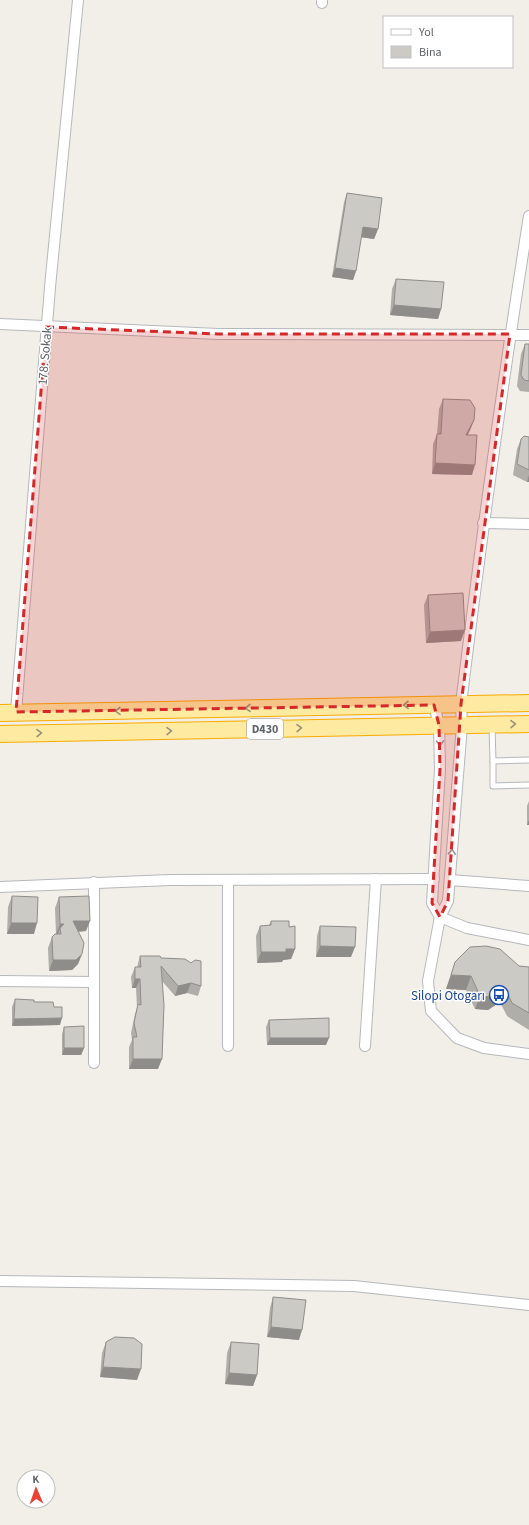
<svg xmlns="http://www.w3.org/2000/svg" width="529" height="1525" viewBox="0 0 529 1525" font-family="'Source Sans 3',sans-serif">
<rect width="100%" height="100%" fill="#f1efe8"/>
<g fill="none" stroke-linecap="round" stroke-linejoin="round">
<g stroke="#b5b8bc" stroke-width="7">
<g id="service">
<path d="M492,727L493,761L529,760"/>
<path d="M493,761V786L529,785"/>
</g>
</g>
<g stroke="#b5b8bc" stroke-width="12">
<g id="minor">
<path d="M322,3V0"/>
<path d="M0,324L218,334L529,335"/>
<path d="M483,523L529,524"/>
<path d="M434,705L439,725L440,769L432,903L440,917"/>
<path d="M16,712L50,287L78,0"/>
<path d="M228,880V1046"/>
<path d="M450,880L529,886"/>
<path d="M0,887L170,880L434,879"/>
<path d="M440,917L448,901L462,725L461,704C481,541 503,378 529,216"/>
<path d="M529,940L467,928L440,917L428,981L431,1011L457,1038L484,1048L529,1054"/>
<path d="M0,981L94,982"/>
<path d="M365,1046L376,879"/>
<path d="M94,1063V882"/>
<path d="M0,1281L354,1286L529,1305"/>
</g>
</g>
<g stroke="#f9ab00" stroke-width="18">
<g id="trunk">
<path d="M0,713L529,703"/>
<path d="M0,734L529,724"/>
</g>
</g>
<use href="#service" stroke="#fff" stroke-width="5"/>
<use href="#minor" stroke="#fff" stroke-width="10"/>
<use href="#trunk" stroke="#feeaa1" stroke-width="16"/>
</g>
<g fill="#afaea9">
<path d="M347,193L378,229L374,239L361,237L356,271L353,280L332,277L344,202Z"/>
<path d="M396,279L441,309L438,319L390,315L392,289Z"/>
<path d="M525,344H529V392L520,391L517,386L521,354Z"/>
<path d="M443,399L474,420L468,435L472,475L432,474L433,444L437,434L439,409Z"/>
<path d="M529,437V482H527L513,475L517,449L521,439Z"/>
<path d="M428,595L461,641L426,643L424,605Z"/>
<path d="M529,801V825H527V806Z"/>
<path d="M12,896L34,934H7L8,907Z"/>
<path d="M59,897L86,931L78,932L82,954L78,964L72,970L49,971L48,948L52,937L56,934L55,908Z"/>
<path d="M271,921L289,927L295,949L291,959L283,960L282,962L257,963L256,936L260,926L269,925Z"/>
<path d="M320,926L351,957H316L317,936Z"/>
<path d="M140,956L161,958L201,986L198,996L187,993L175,996L162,981L158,1069H129V1047L132,1040L131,1033L135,1014L137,1008L136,988H132L131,977L135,967H137Z"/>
<path d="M455,962L529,967V1030L507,1016L500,1002L488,1010L475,1009L466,990L446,989Z"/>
<path d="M15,999L54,1007L60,1025L12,1026V1007Z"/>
<path d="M269,1020L326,1045H267L266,1027Z"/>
<path d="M64,1027L84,1048L81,1055H62V1034Z"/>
<path d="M273,1297L299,1340L267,1337L270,1308Z"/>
<path d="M106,1342L137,1380L100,1377L102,1353Z"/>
<path d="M231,1342L257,1375L253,1386L225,1384L227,1353Z"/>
</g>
<g fill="#8f8d8a">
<path d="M363,227L378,229L374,239L359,237Z"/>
<path d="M335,268L356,271L353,280L332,277Z"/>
<path d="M394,305L441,309L438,319L390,315Z"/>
<path d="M474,420L470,430L462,445L466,435Z"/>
<path d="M435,463L475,465L472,475L432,474Z"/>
<path d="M529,475V482H527Z"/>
<path d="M465,630L461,641L426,643L430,632Z"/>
<path d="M529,820V825H527Z"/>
<path d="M73,921H90L86,931L69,932Z"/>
<path d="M11,923H37L34,934H7Z"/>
<path d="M60,924H64L60,928L58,934H56Z"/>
<path d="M320,946L355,947L351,957H316Z"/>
<path d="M286,949H295L291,959L283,960L282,962L257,963L261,952Z"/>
<path d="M82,954L78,964L72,970L49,971L53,960Z"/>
<path d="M451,975L471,976L466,990L446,989Z"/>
<path d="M135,979H140L136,988H132Z"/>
<path d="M191,983L187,993L175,996L178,986Z"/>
<path d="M505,988L500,1002L488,1010L475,1009L480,996Z"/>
<path d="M62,1018L60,1025L12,1026L14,1019Z"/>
<path d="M270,1038H329L326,1045H267Z"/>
<path d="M64,1048H84L81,1055H62Z"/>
<path d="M133,1059H162L158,1069H129Z"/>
<path d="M271,1327L302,1330L299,1340L267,1337Z"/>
<path d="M103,1367L141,1369L137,1380L100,1377Z"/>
<path d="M229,1373L257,1375L253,1386L225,1384Z"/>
</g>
<g fill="#cccac5" stroke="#8f8d8a">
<path d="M347,193L382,198L378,229L363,227L356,271L335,268Z"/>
<path d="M396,279L444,282L441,309L394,305Z"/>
<path d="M525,344H529V381L524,380L521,375Z"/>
<path d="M443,399L470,400L475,408L474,420L466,435H477L475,465L435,463L437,434H441Z"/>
<path d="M524,436L529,437V470L517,464L521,439Z"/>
<path d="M463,593L465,630L430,632L428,595Z"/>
<path d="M12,896L38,897L37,923H11Z"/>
<path d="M89,896L90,921H73L84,943L82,954L76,960H53L52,937L55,934H61L60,928L64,924H60L59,897Z"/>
<path d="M271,921H289V927L295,926V949H286V952H261L260,926L271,925Z"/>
<path d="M320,926L356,927L355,947L320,946Z"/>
<path d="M486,946L500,949L519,966L529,967V1013L512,1003L505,988L493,997L480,996L471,976L451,975L455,962L470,947Z"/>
<path d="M140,956H160L161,958L185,959L191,963L195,960L201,961V986L191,983L178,986L161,966L164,1005L162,1059H133V1037H137L134,1023L138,1004L141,1005L140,979H135V967H141Z"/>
<path d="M15,999L34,1000V1002H53L54,1007H62V1018L14,1019Z"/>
<path d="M329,1018V1038H270L269,1020Z"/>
<path d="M84,1026V1048H64V1027Z"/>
<path d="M273,1297L306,1300L302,1330L271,1327Z"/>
<path d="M115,1337L134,1338L142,1344L141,1369L103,1367L106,1342Z"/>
<path d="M231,1342L259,1344L257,1375L229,1373Z"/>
</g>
<defs><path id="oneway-chevron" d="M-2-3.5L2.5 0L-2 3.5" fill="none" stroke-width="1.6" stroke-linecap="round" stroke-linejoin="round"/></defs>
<g stroke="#97927c">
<use href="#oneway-chevron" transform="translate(406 705) rotate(179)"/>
<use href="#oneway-chevron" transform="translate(248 708) rotate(179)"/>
<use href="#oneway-chevron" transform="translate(118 711) rotate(179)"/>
<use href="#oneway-chevron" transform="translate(513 724) rotate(-1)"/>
<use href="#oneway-chevron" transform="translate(299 728) rotate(-1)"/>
<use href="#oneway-chevron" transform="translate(169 731) rotate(-1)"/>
<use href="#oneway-chevron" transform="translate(39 733) rotate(-1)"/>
</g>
<g stroke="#979a9d">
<use href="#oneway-chevron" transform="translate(440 743) rotate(89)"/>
<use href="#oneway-chevron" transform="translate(452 852) rotate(-86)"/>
</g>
<path fill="#d62828" fill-opacity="0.2" stroke="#d62828" stroke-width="3" stroke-dasharray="8 5" stroke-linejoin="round" d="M46,327L218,334H510L461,704L448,901L440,917L432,903L440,769L439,725L434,705L16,712Z"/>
<defs>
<g id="bus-ring" transform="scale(1)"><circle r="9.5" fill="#fff" stroke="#1a4fb4" stroke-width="1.5"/><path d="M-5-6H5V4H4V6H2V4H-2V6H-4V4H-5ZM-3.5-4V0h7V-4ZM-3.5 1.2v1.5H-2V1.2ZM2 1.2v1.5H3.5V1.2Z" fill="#1a4fb4"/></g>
</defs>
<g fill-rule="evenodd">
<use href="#bus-ring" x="499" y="995"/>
</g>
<g text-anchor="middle" stroke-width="3" stroke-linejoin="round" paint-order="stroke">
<rect fill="#fff" stroke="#8f9295" stroke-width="1" x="247" y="719" width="36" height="20" rx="3"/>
<g font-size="12" font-weight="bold" fill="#5f6368">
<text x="265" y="733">D430</text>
</g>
<g font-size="13" fill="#5f6368" stroke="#fff">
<text transform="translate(44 356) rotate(-85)" y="5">178. Sokak</text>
</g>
<g font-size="13" fill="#164399" stroke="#fff" text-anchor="end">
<text x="485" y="1000">Silopi Otogarı</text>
</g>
</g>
<rect x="383" y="16" width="130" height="52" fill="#ffffff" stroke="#bfc1c3"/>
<rect x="391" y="29" width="20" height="6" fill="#ffffff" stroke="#bfc1c3"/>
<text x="419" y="36" font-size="12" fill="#5f6368">Yol</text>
<rect x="391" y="46" width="20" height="12" fill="#cccac5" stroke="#bfc1c3"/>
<text x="419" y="56" font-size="12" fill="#5f6368">Bina</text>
<g transform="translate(36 1489) rotate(358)"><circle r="19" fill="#ffffff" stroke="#bfc1c3"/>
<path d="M0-3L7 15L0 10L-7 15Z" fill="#ea4335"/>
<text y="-6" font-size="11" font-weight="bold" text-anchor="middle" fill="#5f6368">K</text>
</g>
</svg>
